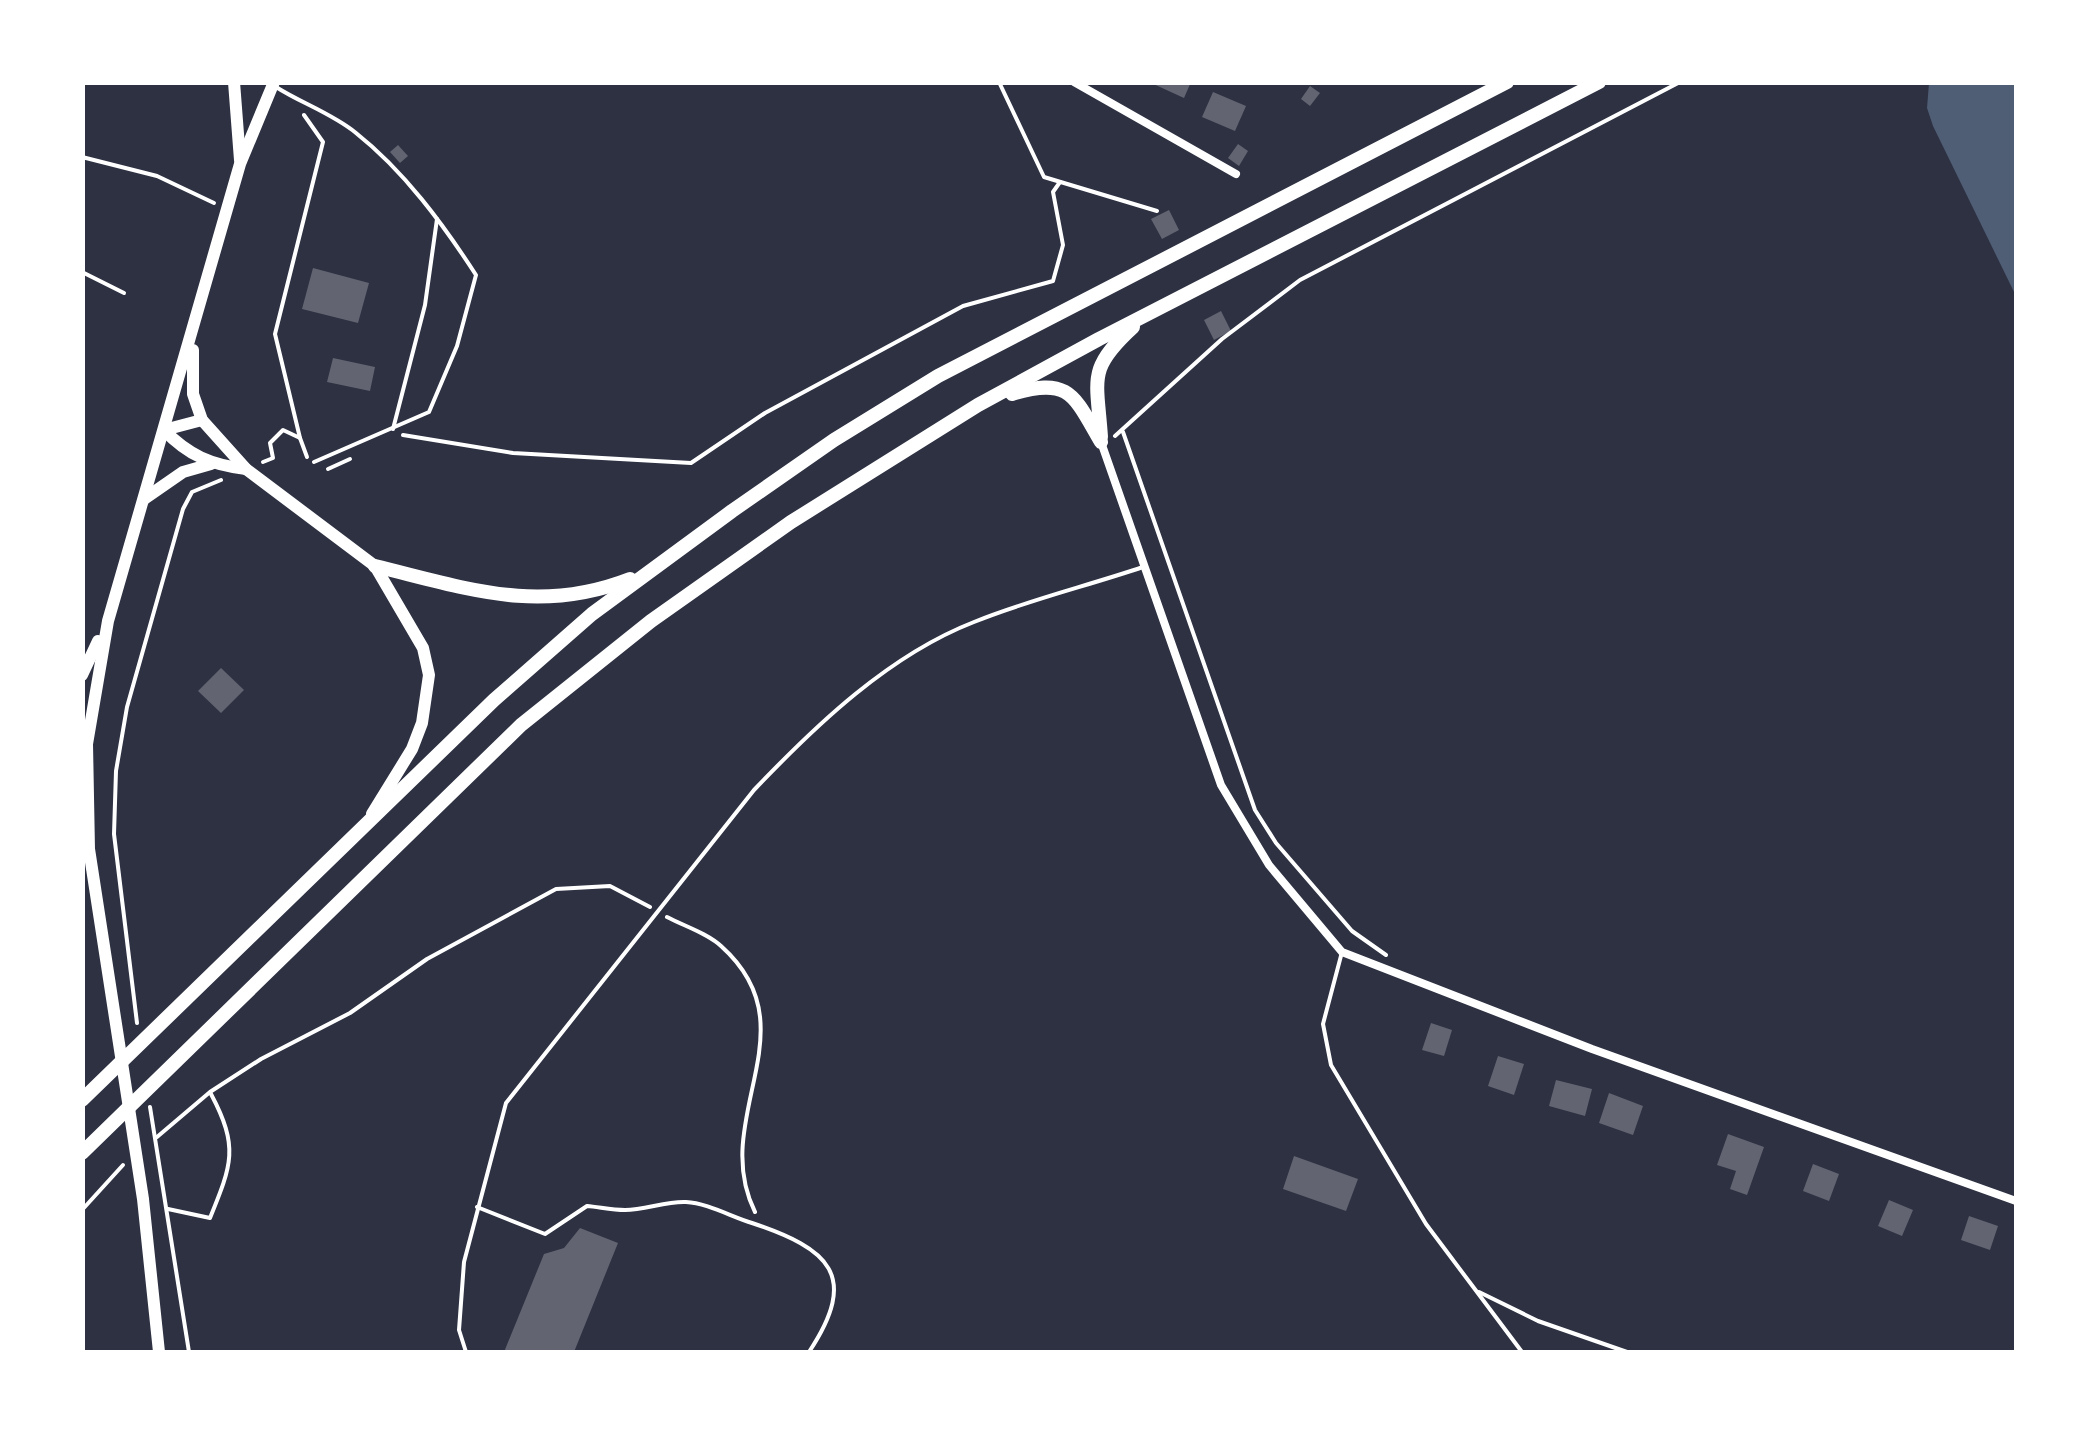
<svg xmlns="http://www.w3.org/2000/svg" width="2099" height="1435" viewBox="0 0 2099 1435" font-family="'Work Sans',sans-serif">
<rect width="100%" height="100%" fill="#2d3142"/>
<path fill="#4f5d75" d="M1929,83H2016V296L1933,126L1927,108Z"/>
<g fill="#626471">
<path d="M1149,82H1191L1184,98Z"/>
<path d="M1310,86L1320,93L1310,106L1301,99Z"/>
<path d="M1213,92L1246,106L1235,131L1202,117Z"/>
<path d="M1238,144L1248,151L1239,166L1228,158Z"/>
<path d="M398,145L408,156L400,163L390,152Z"/>
<path d="M1169,210L1179,230L1162,239L1151,219Z"/>
<path d="M313,268L369,283L358,323L302,309Z"/>
<path d="M1221,311L1231,331L1214,340L1204,320Z"/>
<path d="M333,358L375,367L370,391L327,382Z"/>
<path d="M221,668L244,690L221,713L198,691Z"/>
<path d="M1431,1023L1452,1030L1444,1056L1422,1050Z"/>
<path d="M1498,1056L1524,1064L1514,1095L1488,1086Z"/>
<path d="M1556,1080L1592,1089L1585,1116L1549,1106Z"/>
<path d="M1609,1093L1643,1106L1633,1135L1599,1123Z"/>
<path d="M1728,1134L1764,1147L1747,1195L1730,1189L1736,1171L1717,1165Z"/>
<path d="M1294,1156L1358,1179L1346,1211L1283,1189Z"/>
<path d="M1813,1164L1839,1174L1829,1201L1803,1191Z"/>
<path d="M1889,1200L1913,1210L1902,1236L1878,1226Z"/>
<path d="M1969,1216L1998,1226L1990,1250L1961,1240Z"/>
<path d="M580,1228L618,1243L574,1352H504L544,1254L564,1248Z"/>
</g>
<g fill="none" stroke-linecap="round" stroke-linejoin="round">
<g stroke="#fff" stroke-width="4">
<path d="M999,82L1044,177L1157,211"/>
<path d="M82,157L157,176L214,203"/>
<path d="M82,272L124,293"/>
<path d="M1123,432L1255,810L1276,843L1352,931L1386,955"/>
<path d="M403,435L513,453L691,463L765,413L963,306L1053,281L1063,245L1053,192L1060,182"/>
<path d="M1115,436L1222,339L1300,280L1680,82"/>
<path d="M300,438L275,334L323,142L304,115"/>
<path d="M263,462L273,458L270,443L283,430L300,438L307,457"/>
<path d="M328,469L350,459"/>
<path d="M667,917C684,926 707,933 721,946C814,1029 708,1117 755,1212"/>
<path d="M137,1023L114,834L116,771L127,707L183,509L192,492L221,480"/>
<path d="M150,1107L189,1352"/>
<path d="M157,1137L210,1092L261,1059L350,1013L427,959L556,889L610,886L650,907"/>
<path d="M168,1209L210,1218C232,1164 239,1147 211,1094"/>
<path d="M82,1210L123,1165"/>
</g>
<g stroke="#fff" stroke-width="4">
<path d="M276,87C301,103 333,114 356,133C404,171 443,224 476,275L457,346L429,412L314,462"/>
<path d="M393,429L425,305L437,219"/>
<path d="M1342,952L1323,1024L1331,1065L1426,1224L1522,1352"/>
<path d="M477,1207L545,1234L587,1206C599,1207 612,1210 625,1210C645,1210 666,1201 686,1202C707,1203 732,1217 752,1223C829,1249 860,1275 809,1352"/>
<path d="M1479,1292L1538,1321L1627,1352"/>
<path d="M466,1352L459,1330L464,1262L506,1103L754,790C816,725 889,655 974,622C1028,600 1087,586 1143,567"/>
</g>
<g stroke="#fff" stroke-width="8">
<path d="M1074,82L1236,174"/>
<path d="M1101,442L1221,785L1269,865L1342,952L1592,1049L2016,1201"/>
</g>
<g stroke="#fff" stroke-width="12">
<path d="M234,82L240,160"/>
<path d="M193,350V394L202,420L246,469L375,566L423,648L429,675L422,723L412,749L372,814"/>
<path d="M164,430C188,455 211,465 246,469"/>
<path d="M164,430L202,420"/>
<path d="M144,499L183,472L211,464"/>
<path d="M82,675L98,641"/>
<path d="M159,1352L143,1199L89,849L87,744L108,621L240,164L274,82"/>
</g>
<g stroke="#fff" stroke-width="14">
<path d="M1012,394C1070,376 1074,396 1101,442"/>
<path d="M1101,437C1097,378 1087,369 1133,327"/>
<path d="M375,566C466,588 538,615 630,579"/>
<path d="M82,1100L494,700L592,614L732,511L834,440L938,376L1507,82"/>
<path d="M82,1153L521,725L651,621L791,522L978,405L1099,339L1599,82"/>
</g>
</g>
<rect width="2099" height="1435" fill="none" stroke="#ffffff" stroke-width="170"/>
</svg>
